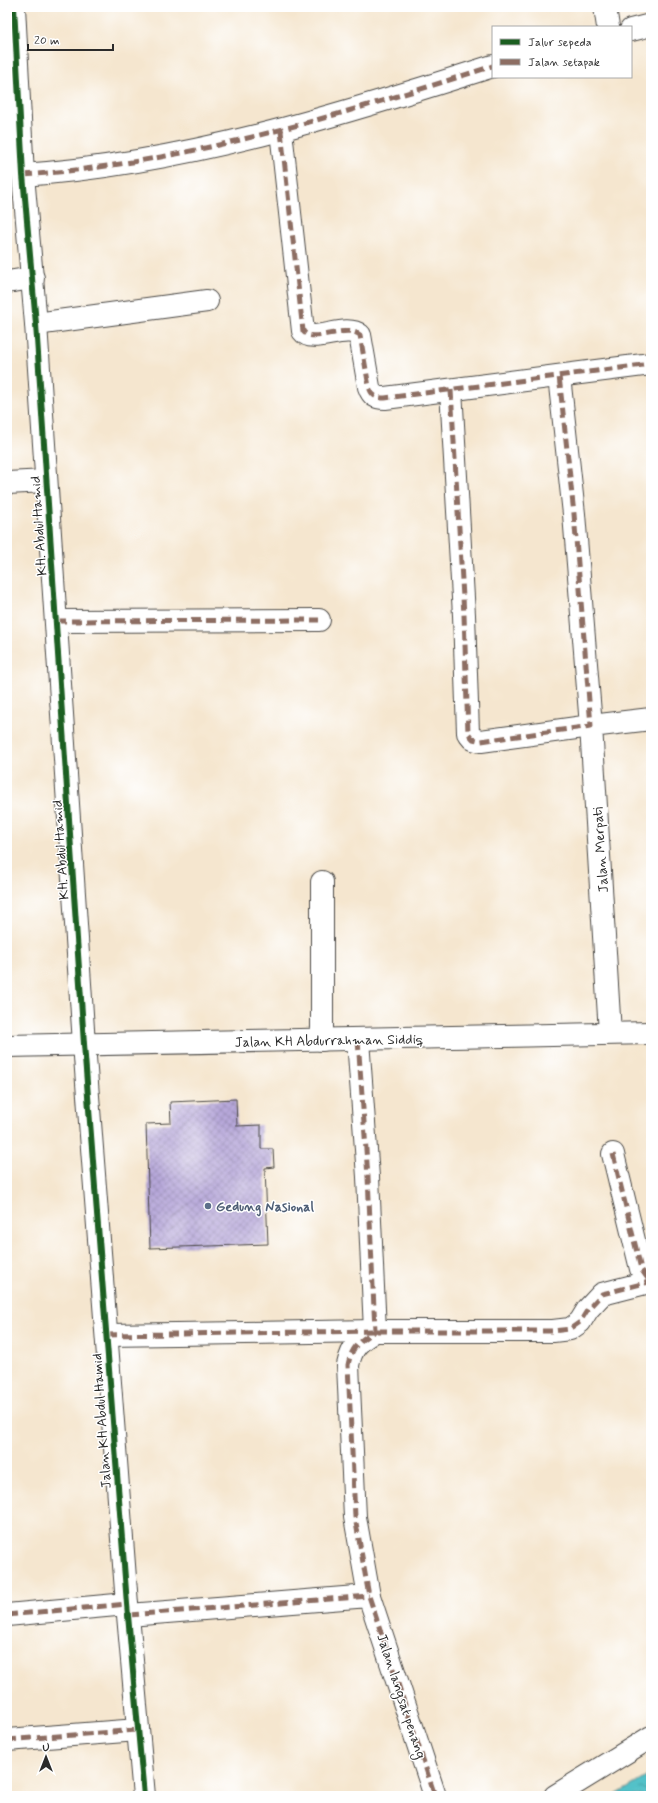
<svg xmlns="http://www.w3.org/2000/svg" width="658" height="1803" viewBox="0 0 658 1803" font-family="Mynerve,sans-serif">
<defs>
<pattern id="water-ripples" width="26" height="14" patternUnits="userSpaceOnUse"><rect width="26" height="14" fill="#53c1c8"/><path d="M2 4q2-2 4 0t4 0M15 11q2-2 4 0t4 0" fill="none" stroke="#459da3"/></pattern>
<pattern id="building-cross-hatch" width="8" height="8" patternUnits="userSpaceOnUse"><rect width="8" height="8" fill="#b7a8da"/><path d="M0 0l8 8M0 8l8-8" fill="none" stroke="#9589b1"/></pattern>
</defs>
<rect width="100%" height="100%" fill="#fff"/>
<filter id="ink" filterUnits="userSpaceOnUse"><feTurbulence type="fractalNoise" baseFrequency=".025" numOctaves="2"/><feDisplacementMap in="SourceGraphic" scale="8" xChannelSelector="R" yChannelSelector="G"/><feConvolveMatrix kernelMatrix="1 2 1 2 8 2 1 2 1" color-interpolation-filters="sRGB"/></filter>
<filter id="wash" filterUnits="userSpaceOnUse"><feTurbulence type="fractalNoise" baseFrequency=".012" numOctaves="4" result="noise"/><feDisplacementMap in="SourceGraphic" scale="16" xChannelSelector="R" yChannelSelector="G"/><feGaussianBlur stdDeviation="0.9" result="paint"/><feColorMatrix in="noise" values="0 0 0 0 0 0 0 0 0 0 0 0 0 0 0 0 0 1.4 0 .05"/><feComposite in="paint" operator="in"/></filter>
<g filter="url(#wash)">
<rect width="100%" height="100%" fill="#f5e6cf"/>
<path fill="url(#water-ripples)" stroke="#3f767a" d="M651,1774V1796H614Z"/>
<g id="blocks">
<path fill="url(#building-cross-hatch)" d="M236,1099L237,1126L261,1125V1149H273L274,1167L265,1168L268,1244L150,1248L146,1124L171,1123L170,1102Z"/>
</g>
</g>
<g filter="url(#ink)">
<use href="#blocks" fill-opacity="0" stroke="#494744" stroke-width="1"/>
<g fill="none" stroke-linecap="round" stroke-linejoin="round">
<g stroke="#494744" stroke-width="24">
<g id="street">
<path d="M14,7L23,175L36,324L84,1044L127,1604L144,1796"/>
<path d="M605,7L608,27"/>
<path d="M631,30L651,25"/>
<path d="M281,131L303,331C313,345 345,323 360,335L369,387C372,396 376,398 385,398L651,364"/>
<path d="M23,175C184,164 340,115 493,66"/>
<path d="M7,282L33,278"/>
<path d="M36,324L207,301"/>
<path d="M451,390L464,615L468,733L473,739L481,741L591,726L574,514L559,376"/>
<path d="M7,483L46,481"/>
<path d="M56,621L319,620"/>
<path d="M322,882V1040"/>
<path d="M610,1033L591,726L651,719"/>
<path d="M358,1040L368,1177L375,1331C359,1341 352,1346 348,1365L355,1517L369,1596L435,1796"/>
<path d="M7,1046L651,1033"/>
<path d="M613,1154L641,1269L651,1283"/>
<path d="M107,1335L375,1331H553L570,1329L580,1322L588,1309L602,1294L649,1282"/>
<path d="M7,1615L127,1604"/>
<path d="M129,1615L369,1596"/>
<path d="M7,1740L138,1730"/>
<path d="M555,1796L651,1737"/>
</g>
</g>
<use href="#street" stroke="#fff" stroke-width="22"/>
<g stroke="#8d6e63" stroke-width="5" stroke-dasharray="10 5" stroke-linecap="butt">
<path d="M281,131L303,331C313,345 345,323 360,335L369,387C372,396 376,398 385,398L651,364"/>
<path d="M23,175C184,164 340,115 493,66"/>
<path d="M451,390L464,615L468,733L473,739L481,741L591,726L574,514L559,376"/>
<path d="M56,621L319,620"/>
<path d="M358,1040L368,1177L375,1331C359,1341 352,1346 348,1365L355,1517L369,1596L435,1796"/>
<path d="M613,1154L641,1269L651,1283"/>
<path d="M107,1335L375,1331H553L570,1329L580,1322L588,1309L602,1294L649,1282"/>
<path d="M7,1615L127,1604"/>
<path d="M129,1615L369,1596"/>
<path d="M7,1740L138,1730"/>
</g>
<g stroke="#fff" stroke-width="8">
<path id="cycleway" d="M14,7L23,175L36,324L84,1044L127,1604L144,1796"/>
</g>
<use href="#cycleway" stroke="#1b5e20" stroke-width="6"/>
</g>
</g>
<circle fill="#5c6f8a" stroke="#fff" stroke-width="1.5" cx="208" cy="1206" r="4"/>
<g text-anchor="middle" stroke-width="3" stroke-linejoin="round" paint-order="stroke">
<g font-size="14" fill="#2b2b2b" stroke="#fff">
<text transform="translate(38 526) rotate(-94)" y="5">KH. Abdul Hamid</text>
<text transform="translate(60 850) rotate(-94)" y="5">KH. Abdul Hamid</text>
<text transform="translate(600 850) rotate(-94)" y="5">Jalan Merpati</text>
<text transform="translate(329 1040) rotate(-1)" y="5">Jalan KH Abdurrahman Siddiq</text>
<text transform="translate(101 1421) rotate(-94)" y="5">Jalan KH Abdul Hamid</text>
<text transform="translate(402 1696) rotate(72)" y="5">Jalan langsat penang</text>
</g>
<g font-size="14" font-weight="bold" fill="#4e5e75" stroke="#fff" text-anchor="start">
<text x="216" y="1211">Gedung Nasional</text>
</g>
</g>
<rect width="658" height="1803" fill="none" stroke="#fff" stroke-width="24"/>
<rect x="492" y="26" width="140" height="52" fill="#ffffff" stroke="#aaaaaa"/>
<rect x="500" y="39" width="20" height="6" fill="#1b5e20" stroke="#aaaaaa"/>
<text x="528" y="46" font-size="12" fill="#2b2b2b">Jalur sepeda</text>
<rect x="500" y="59" width="20" height="6" fill="#8d6e63" stroke="#aaaaaa"/>
<text x="528" y="66" font-size="12" fill="#2b2b2b">Jalan setapak</text>
<g transform="translate(46 1757)" stroke="#ffffff" stroke-width="3" paint-order="stroke">
<path d="M0-3L7 15L0 10L-7 15Z" fill="#2b2b2b"/>
<text y="-6" font-size="11" font-weight="bold" text-anchor="middle" fill="#2b2b2b">U</text>
</g>
<path d="M28 44v6h85v-6" fill="none" stroke="#2b2b2b" stroke-width="2"/>
<text x="34" y="44" font-size="12" fill="#2b2b2b" stroke="#ffffff" stroke-width="3" paint-order="stroke">20 m</text>
</svg>
